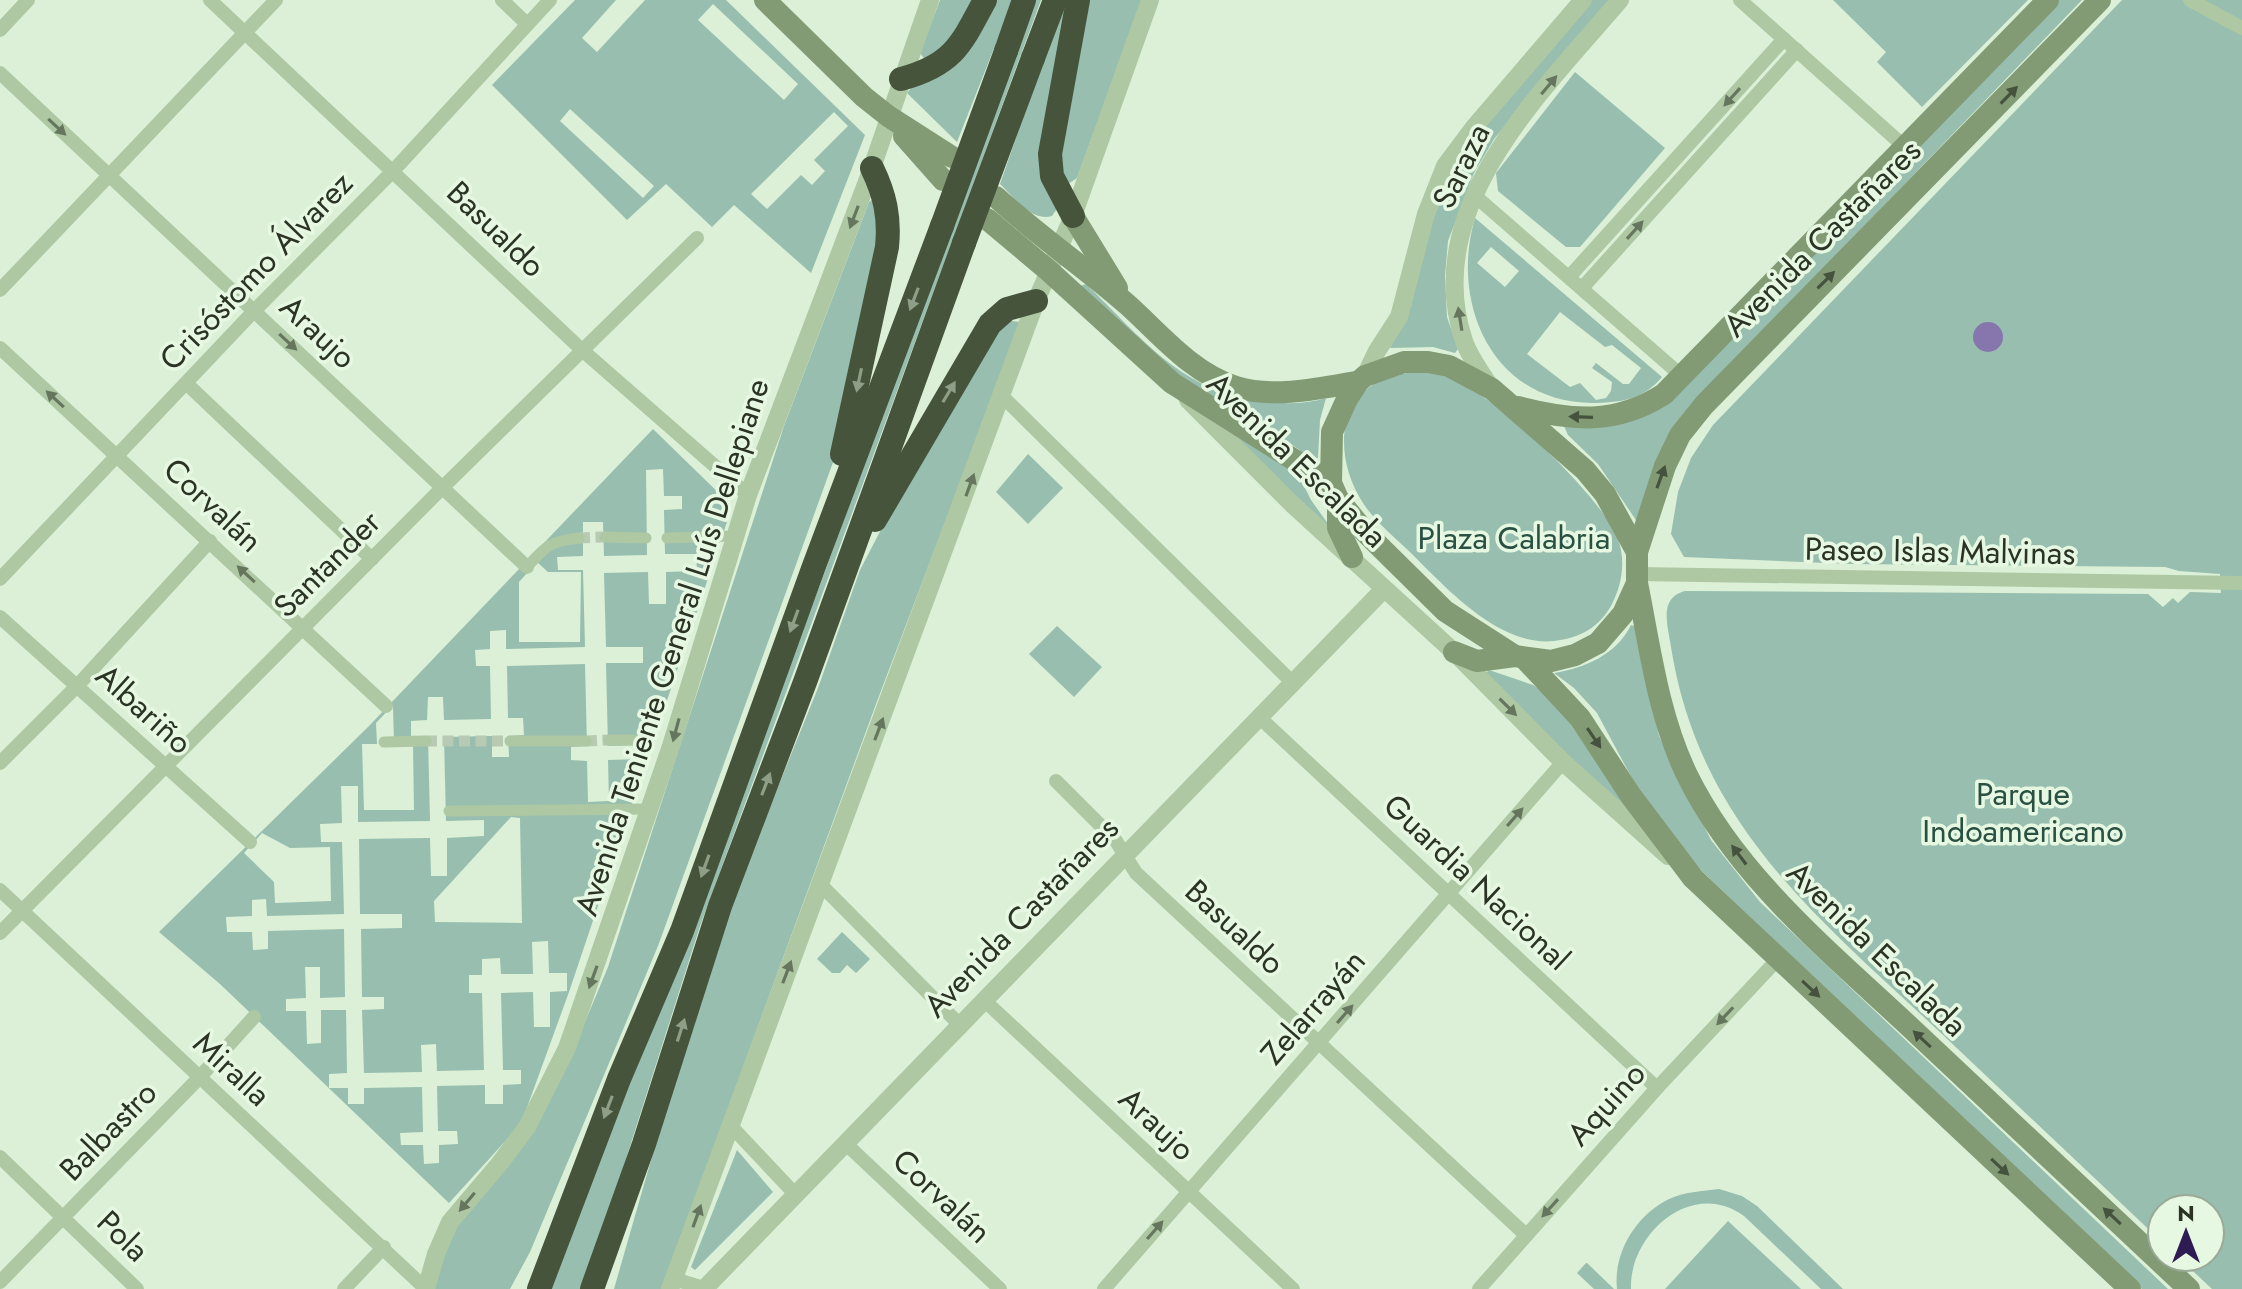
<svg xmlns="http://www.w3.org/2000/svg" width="2242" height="1289" viewBox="0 0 2242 1289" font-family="Jost,sans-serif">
<rect width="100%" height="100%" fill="#dbf0d6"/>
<g fill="#97beaf" fill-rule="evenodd">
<path d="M575,0H616L582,38L597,52L645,0H726L865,135L811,273L734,205L712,227L666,184L627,220L492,85ZM713,4L798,84L784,100L698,20ZM570,109L654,186L643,198L560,121ZM834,112L848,126L814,160L825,171L812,185L801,175L767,209L751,194Z"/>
<path d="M940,0H976L947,51L926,61L920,53Z"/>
<path d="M987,0H1013L957,142L907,93Z"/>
<path d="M1036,0H1041L700,926L611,1206L580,1289H547L817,593Z"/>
<path d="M1083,0H1142L1077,178L1068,184L1062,181L1058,133Z"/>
<path d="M1588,0H1611L1494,139L1474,173L1448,241L1445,276L1447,317L1458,349L1455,353L1433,347L1390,348L1411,306L1433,212L1458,160Z"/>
<path d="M1833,0H2028L1922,107L1877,62L1886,52Z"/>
<path d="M2055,0H2082L1710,386L1640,526L1598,464L1568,435L1563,424L1632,417Z"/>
<path d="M2122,0H2242V1289H2212L2178,1257H2210V1209H2162V1242C2089,1173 2015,1103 1942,1034C1818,918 1699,825 1671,647C1668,626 1658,598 1685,591L2148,594L2163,607L2173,598L2178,603L2190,592L2221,593L2220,574L2179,571L2165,567L1851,564L1684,557L1671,534L1678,492L1691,458L1713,425Z"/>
<path d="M1063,4L1071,8L1059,206L1052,216C1031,222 1015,198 1000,184Z"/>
<path d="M1575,72L1665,148L1580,247H1566L1498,191L1496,173Z"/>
<path d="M874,198L886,209L836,454L658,946L530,1252L510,1289H434L450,1239L465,1211L585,1022L608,967L784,426L869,202Z"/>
<path d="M1475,218L1662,377C1643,399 1624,402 1596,403C1495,405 1449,306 1475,218ZM1491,247L1519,271L1505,287L1477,263ZM1560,312L1605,347L1612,345L1641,368L1629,384H1623L1596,363L1592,368L1612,382L1611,391L1606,398L1596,400L1580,383L1570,387L1527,354Z"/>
<path d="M1086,284C1143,339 1182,393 1266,402C1287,404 1306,404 1326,398L1320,420L1318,458L1311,459C1282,434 1248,421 1216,402C1166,370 1124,326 1080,286Z"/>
<path d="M1003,320L1021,322L876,704L668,1272L661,1289H614L710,955L818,688L860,570L923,449Z"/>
<path d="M1420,371C1428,372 1437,373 1445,375C1488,388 1603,497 1618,539C1626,561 1622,584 1612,604C1600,627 1580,638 1554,641C1500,647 1447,589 1413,555C1397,539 1375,522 1363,503C1335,460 1333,395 1391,376C1400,373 1411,373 1420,371Z"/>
<path d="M1228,428L1287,464L1300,478L1311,500L1336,535V539Z"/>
<path d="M653,429L730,504V513L569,992L521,1124L449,1203L220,984L159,932L368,727ZM663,469L664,496H682V509L664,510L665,554H696L697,571L666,572V604H649L648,572L604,573L606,647H643V663H606L608,746L641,745V759L608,760L609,801L588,802L587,761L571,760V747L587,746L585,664L507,666L508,718H523L524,735L508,736L509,757H492V736L444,737L446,821L484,820V836L447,838V876H431L430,838L359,839L360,914H402V928L361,929L362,997H384V1009L362,1010L364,1073L422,1072L421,1045L436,1044L437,1071L484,1070L482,993H469V975H482V959L500,958L501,974H533L532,942L548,941L549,973H567V991L550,992V1027H534L533,992L501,993L503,1070H521V1084L503,1085V1104H485V1085L437,1086L438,1131H457L458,1144L439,1145V1163L424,1164L423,1145H401L400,1133L423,1132L422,1087L364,1088V1104H348V1088H329V1074L347,1073L346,1010H321V1043L307,1044L306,1011H286V999L306,998L305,967H320V998L345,997L344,929L268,931V949L253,950L252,932H227L226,917L252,916V900L266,899L267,916L344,914L342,842H321L320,824L342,823L341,786H358V822L430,821L428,737L411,738V721L427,720L428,697H443L444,720L491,719L490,666H476L475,650L490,649V631L506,630V649L585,647L583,570H558L557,557L583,556V522H603L604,556L647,555L646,470ZM537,562L548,572H581L580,642H519V582ZM393,705L394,744H413L414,810H364L362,744H377L376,723ZM511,817L520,818L522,923L435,922L434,901ZM262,833L290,848L330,847L331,901L275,903L274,882L244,853Z"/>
<path d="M1028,454L1063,488L1028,524L996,492Z"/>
<path d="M1631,625L1637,627L1659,736L1711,840L1760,902L2168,1289H2142L1686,856L1649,810L1597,713L1574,688L1554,673C1585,668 1616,655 1631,625Z"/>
<path d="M1057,626L1102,667L1074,697L1029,654Z"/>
<path d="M1489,670L1533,685L1556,701L1639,822L1483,675Z"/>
<path d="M842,932L870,959L856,973L847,965L840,973H832L817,959Z"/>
<path d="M737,1150L773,1192L695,1270L691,1267Z"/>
<path d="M1719,1189L1742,1196L1757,1206L1843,1289H1821L1744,1216C1693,1178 1629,1233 1631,1289H1617C1613,1253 1636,1215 1669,1199C1684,1192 1702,1191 1719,1189Z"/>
<path d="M1728,1221L1801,1289H1665Z"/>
<path d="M1586,1263H1587L1614,1289H1594L1577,1273Z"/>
</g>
<circle fill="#8776ad" cx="1988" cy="337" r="15"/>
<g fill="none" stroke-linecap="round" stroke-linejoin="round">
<g stroke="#b8cab3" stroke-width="11" stroke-dasharray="11 5.5" stroke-linecap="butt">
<path d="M579,538L605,537"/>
<path d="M426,741H510"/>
<path d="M586,741L609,740"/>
</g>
<g stroke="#adc8a3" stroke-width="11">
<path d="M605,537L646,538"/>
<path d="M667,538L735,536"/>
<path d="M527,567C546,546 550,541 579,538"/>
<path d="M609,740H634"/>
<path d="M510,741H586"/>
<path d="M384,742L426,741"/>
<path d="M449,811L650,809"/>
</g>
<g stroke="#adc8a3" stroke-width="14">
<path d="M210,0L582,350L748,495"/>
<path d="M502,0L527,24"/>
<path d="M1740,0L1906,148"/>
<path d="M2190,0L2242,28"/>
<path d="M0,30L28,0"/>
<path d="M0,73L527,567"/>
<path d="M1474,195L1683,377"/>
<path d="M1570,276L1784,39"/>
<path d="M1583,287L1797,50"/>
<path d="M0,290L276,0"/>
<path d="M0,348L386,706"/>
<path d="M187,384L372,559"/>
<path d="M1003,397L1293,683"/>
<path d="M1637,574L2242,583"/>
<path d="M0,579L254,311L394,170L550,0"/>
<path d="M0,617L250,842"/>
<path d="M1259,717L1657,1088"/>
<path d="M0,763L77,686L210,541"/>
<path d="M1056,781L1116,841L1136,873L1526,1235"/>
<path d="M820,884L960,1025"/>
<path d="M0,890L426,1289"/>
<path d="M0,933L444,486L697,238"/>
<path d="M984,1000L1293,1289"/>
<path d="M730,1125L795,1194"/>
<path d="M845,1143L1000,1289"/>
<path d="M0,1157L137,1289"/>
<path d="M674,1279L707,1289"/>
<path d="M0,1282L199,1078L254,1017"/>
<path d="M344,1289L384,1247"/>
<path d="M1104,1289L1563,762"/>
<path d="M1479,1289L1657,1088L1778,959"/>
</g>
<g stroke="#adc8a3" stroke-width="18">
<path d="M1365,376L1377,351L1399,317L1426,214L1445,166L1475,126L1583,0"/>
<path d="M1492,389C1482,374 1470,358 1464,341C1419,207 1542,92 1620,0"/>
<path d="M1188,400L1292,504L1454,652L1563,762L1668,856"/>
<path d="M426,1289L436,1254L450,1222L500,1163L527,1127L567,1048L671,746L748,495L868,179L930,0"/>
<path d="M670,1289L1036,301L1073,216L1150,0"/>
<path d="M704,1289L1384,589"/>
</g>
<g stroke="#839b75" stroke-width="22">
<path d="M765,0L864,97L888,116L952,157"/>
<path d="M904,136L943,180"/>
<path d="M996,197C1038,236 1086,268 1129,306C1162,336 1192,373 1236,387C1276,399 1318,388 1358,382"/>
<path d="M1073,216L1117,288"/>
<path d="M987,219L1049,271L1172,383L1331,483"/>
<path d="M1518,407C1571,421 1616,425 1664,394L2048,0"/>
<path d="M1338,499V528L1352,557"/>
<path d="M1637,552L1665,466L1680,435L1704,405L2100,0"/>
<path d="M1637,583C1650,648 1658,715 1687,775C1737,877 1830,952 1911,1028C2004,1115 2096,1202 2189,1289"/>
<path d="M1454,652L1477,661L1515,656L1551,661L1575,655L1598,643L1623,614L1637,583V552L1605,494L1585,470L1492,389L1449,366L1428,362H1404L1365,376L1358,382L1347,399L1332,432L1331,483L1338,499L1365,532L1445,611L1515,656"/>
<path d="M1524,658L1580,718L1631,796L1693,878L2130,1289"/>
</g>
<g stroke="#46543c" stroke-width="24">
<path d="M1006,51L1024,0"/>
<path d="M1033,58L1055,0"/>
<path d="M901,79C953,65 961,45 985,0"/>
<path d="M1073,216L1052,176L1050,154L1078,0"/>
<path d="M842,454L887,247C890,217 885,195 872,168"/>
<path d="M875,520L990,324L1007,309L1036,301"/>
<path d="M539,1289L619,1079L682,931L814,566L942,226"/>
<path d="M592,1289L644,1144L720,906L805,682L964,243"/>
</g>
<g stroke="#46543c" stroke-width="24">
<path d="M942,226L1006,51"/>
<path d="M964,243L1033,58"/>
</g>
</g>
<defs><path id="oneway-solid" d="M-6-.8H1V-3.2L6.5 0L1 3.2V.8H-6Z" transform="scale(2)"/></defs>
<g fill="#66765e">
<use href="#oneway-solid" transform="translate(1549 85) rotate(-50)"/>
<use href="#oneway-solid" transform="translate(1732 97) rotate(132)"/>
<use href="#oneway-solid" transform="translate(57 127) rotate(43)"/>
<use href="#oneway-solid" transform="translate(854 217) rotate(111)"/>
<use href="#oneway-solid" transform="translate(1635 230) rotate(-48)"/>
<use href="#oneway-solid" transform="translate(1460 319) rotate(-99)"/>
<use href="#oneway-solid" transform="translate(288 342) rotate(43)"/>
<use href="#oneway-solid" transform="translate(55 399) rotate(-137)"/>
<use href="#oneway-solid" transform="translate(970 485) rotate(-70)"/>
<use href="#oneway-solid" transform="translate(246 574) rotate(-137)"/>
<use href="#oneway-solid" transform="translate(1508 707) rotate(45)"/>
<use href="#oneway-solid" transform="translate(879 729) rotate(-69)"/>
<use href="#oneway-solid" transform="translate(676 730) rotate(105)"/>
<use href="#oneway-solid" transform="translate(1515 817) rotate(-49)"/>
<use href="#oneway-solid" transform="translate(787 972) rotate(-69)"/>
<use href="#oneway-solid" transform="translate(593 977) rotate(110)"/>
<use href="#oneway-solid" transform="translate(1345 1014) rotate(-49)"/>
<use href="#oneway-solid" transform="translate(1725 1016) rotate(133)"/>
<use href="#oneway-solid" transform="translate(467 1202) rotate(130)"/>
<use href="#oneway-solid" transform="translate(1550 1208) rotate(132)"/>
<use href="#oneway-solid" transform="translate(697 1216) rotate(-70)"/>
<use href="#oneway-solid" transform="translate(1155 1230) rotate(-49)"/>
</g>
<g fill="#45523d">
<use href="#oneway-solid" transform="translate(2009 95) rotate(-46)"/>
<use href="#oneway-solid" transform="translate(1826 280) rotate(-45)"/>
<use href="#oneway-solid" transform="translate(1581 417) rotate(-178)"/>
<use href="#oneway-solid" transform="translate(1661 477) rotate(-70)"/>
<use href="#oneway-solid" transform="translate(1594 738) rotate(56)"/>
<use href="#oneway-solid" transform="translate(1739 855) rotate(-127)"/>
<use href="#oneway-solid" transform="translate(1811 989) rotate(43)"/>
<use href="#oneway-solid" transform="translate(1922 1039) rotate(-137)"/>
<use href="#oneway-solid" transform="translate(2000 1167) rotate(43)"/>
<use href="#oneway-solid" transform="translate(2112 1216) rotate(-137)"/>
</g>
<g fill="#8e9e87">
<use href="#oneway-solid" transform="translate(914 299) rotate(111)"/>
<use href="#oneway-solid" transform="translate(859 380) rotate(102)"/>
<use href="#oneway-solid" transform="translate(949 392) rotate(-59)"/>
<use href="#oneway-solid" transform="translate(794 621) rotate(110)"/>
<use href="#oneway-solid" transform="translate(766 784) rotate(-69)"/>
<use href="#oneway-solid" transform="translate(705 866) rotate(110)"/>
<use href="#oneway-solid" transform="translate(681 1030) rotate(-72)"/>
<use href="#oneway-solid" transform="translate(608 1107) rotate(111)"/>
</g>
<g text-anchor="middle" stroke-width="7" stroke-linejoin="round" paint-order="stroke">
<g font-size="32" fill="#2b3325" stroke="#e6f8e2">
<text transform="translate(1461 166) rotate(-64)" y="11">Saraza</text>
<text transform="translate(496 229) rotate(44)" y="11">Basualdo</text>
<text transform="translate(1822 238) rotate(-45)" y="11">Avenida Castañares</text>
<text transform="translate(256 271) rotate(-46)" y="11">Crisóstomo Álvarez</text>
<text transform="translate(318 332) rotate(43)" y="11">Araujo</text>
<text transform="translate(1297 460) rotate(44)" y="11">Avenida Escalada</text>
<text transform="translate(213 505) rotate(43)" y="11">Corvalán</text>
<text transform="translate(1940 551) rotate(1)" y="11">Paseo Islas Malvinas</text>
<text transform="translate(327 564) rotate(-45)" y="11">Santander</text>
<text transform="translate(672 647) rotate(-72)" y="11">Avenida Teniente General Luís Dellepiane</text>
<text transform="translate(144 709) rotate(42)" y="11">Albariño</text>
<text transform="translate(1477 882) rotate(43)" y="11">Guardia Nacional</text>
<text transform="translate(1021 917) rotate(-46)" y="11">Avenida Castañares</text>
<text transform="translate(1235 927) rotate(43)" y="11">Basualdo</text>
<text transform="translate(1877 949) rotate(44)" y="11">Avenida Escalada</text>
<text transform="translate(1313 1007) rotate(-49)" y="11">Zelarrayán</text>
<text transform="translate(232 1069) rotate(43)" y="11">Miralla</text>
<text transform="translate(1606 1104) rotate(-48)" y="11">Aquino</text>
<text transform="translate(1157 1124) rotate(43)" y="11">Araujo</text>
<text transform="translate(108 1131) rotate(-46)" y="11">Balbastro</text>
<text transform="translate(942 1196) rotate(43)" y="11">Corvalán</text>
<text transform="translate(123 1236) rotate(44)" y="11">Pola</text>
</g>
<g font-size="32" fill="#295042" stroke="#e6f8e2">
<text x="1514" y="549">Plaza Calabria</text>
<text x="2023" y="805">Parque<tspan x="2023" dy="37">Indoamericano</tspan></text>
</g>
</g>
<g transform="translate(2186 1233)"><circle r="38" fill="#e6f8e2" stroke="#9ba996" stroke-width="2"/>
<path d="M0-6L14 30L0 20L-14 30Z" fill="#2e1b53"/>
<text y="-12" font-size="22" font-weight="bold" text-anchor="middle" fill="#2b3325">N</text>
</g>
</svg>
